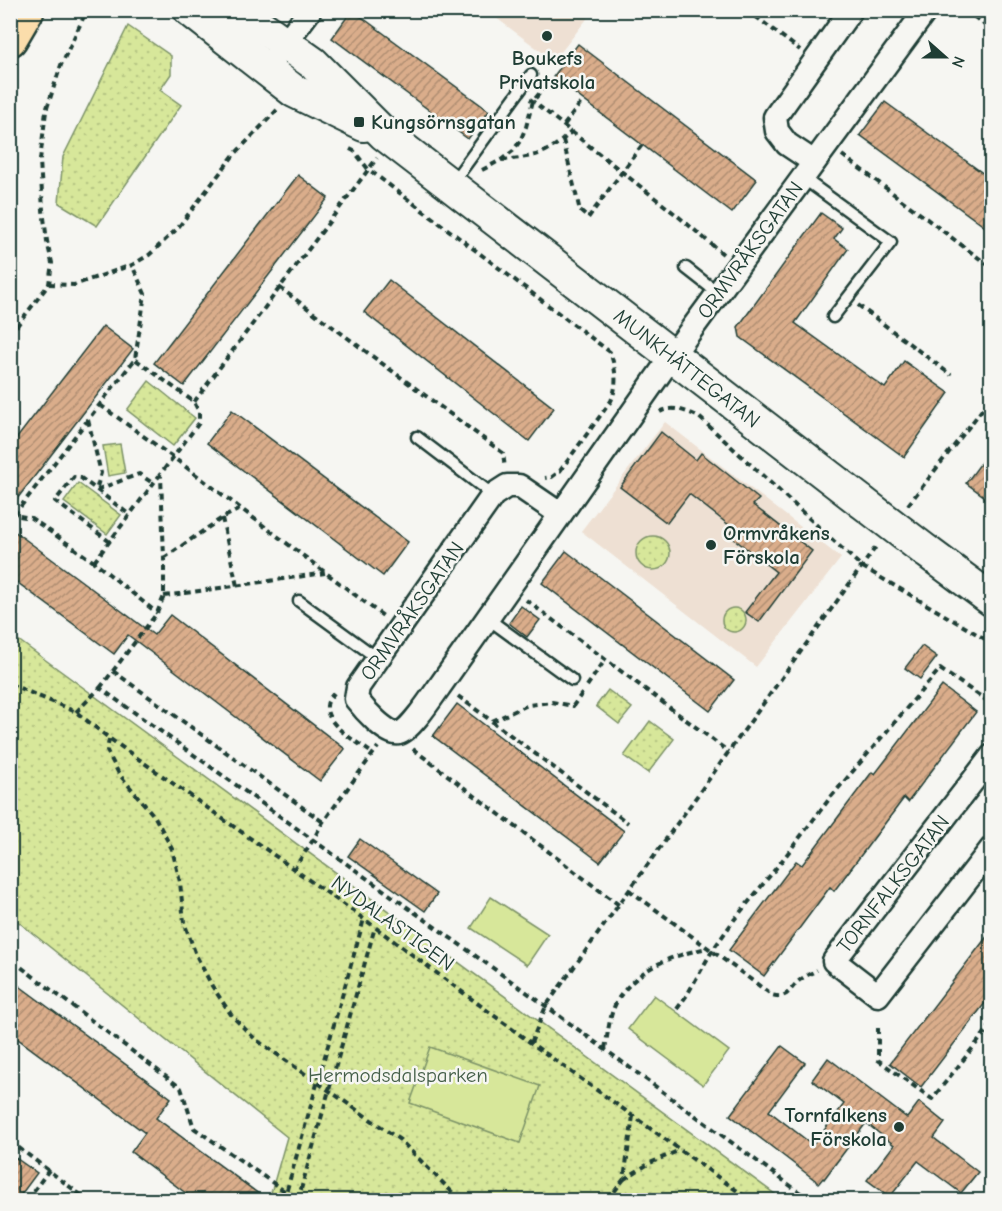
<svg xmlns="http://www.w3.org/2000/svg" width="1002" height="1211" viewBox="0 0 1002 1211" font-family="'Comic Neue',sans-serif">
<defs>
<pattern id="park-dots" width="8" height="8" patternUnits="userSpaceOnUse" patternTransform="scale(1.5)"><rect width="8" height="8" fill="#d7e79a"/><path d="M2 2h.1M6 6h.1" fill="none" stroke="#b8c785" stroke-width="1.8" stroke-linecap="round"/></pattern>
<pattern id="building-hatch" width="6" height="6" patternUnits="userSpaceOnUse" patternTransform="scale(1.5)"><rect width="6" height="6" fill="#daad8b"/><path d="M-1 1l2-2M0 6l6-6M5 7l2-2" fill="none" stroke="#b08e72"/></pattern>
</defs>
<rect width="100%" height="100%" fill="#f6f6f2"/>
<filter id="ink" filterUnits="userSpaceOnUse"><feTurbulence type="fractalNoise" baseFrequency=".0167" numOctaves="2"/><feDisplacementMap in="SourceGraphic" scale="12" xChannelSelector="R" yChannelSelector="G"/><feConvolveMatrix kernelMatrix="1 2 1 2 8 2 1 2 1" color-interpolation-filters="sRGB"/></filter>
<g filter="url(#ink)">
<g fill="#eee0d3">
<path d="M487,11H593L554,61Z"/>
<path d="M665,422L841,558L756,667L581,531Z"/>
</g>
<g fill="url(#park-dots)" stroke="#7b9267" stroke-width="1.5">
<path d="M128,26L171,56V74L160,90L181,105L97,226L59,203L63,157Z"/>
<path d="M149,381L195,418L173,446L127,410Z"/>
<path d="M120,444L125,473L108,476L103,446Z"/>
<path d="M78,483L121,515L107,534L64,502Z"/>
<circle cx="653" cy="553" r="17"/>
<circle cx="734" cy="620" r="12"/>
<path d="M10,634L783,1200H269L287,1137L11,916Z"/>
<path d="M608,690L632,708L619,724L596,706Z"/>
<path d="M650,721L674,739L648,773L624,756Z"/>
</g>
<g fill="#d7e79a" stroke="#7b9267" stroke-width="1.5">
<path d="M491,897L548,934L527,965L471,928Z"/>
<path d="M654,995L729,1051L703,1085L628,1029Z"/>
<path d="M430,1047L540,1086L520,1143L410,1103Z"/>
</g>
<g fill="url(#building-hatch)" stroke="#1f3d34" stroke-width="1.5">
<path d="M352,10L489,111L468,139L332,38Z"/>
<path d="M578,44L757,180L732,213L553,77Z"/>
<path d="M885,102L992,180V232L860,135Z"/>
<path d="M298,175L328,198L184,386L154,363Z"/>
<path d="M821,213L842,228L834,239L848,249L795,323L885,388L904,361L949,393L904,457L740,337L738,327Z"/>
<path d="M389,280L554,408L529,441L364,312Z"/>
<path d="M103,326L133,349L10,508V447Z"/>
<path d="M232,410L408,542L383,576L207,443Z"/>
<path d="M661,432L696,460L701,453L759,499L753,505L812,551L759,622L745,612L776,572L729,535L734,529L689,494L667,523L620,487Z"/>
<path d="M992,448V502L966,483Z"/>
<path d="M10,528L154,635L170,615L345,749L320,781L128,635L114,654L10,577Z"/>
<path d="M566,551L734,680L710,711L542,583Z"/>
<path d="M521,606L540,620L527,637L509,623Z"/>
<path d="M922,646L937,657L920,679L905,668Z"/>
<path d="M942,686L976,712L908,802L904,798L834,891L830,887L764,976L729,950L796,861L802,865L872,772L875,774Z"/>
<path d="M457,704L624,831L600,862L433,736Z"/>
<path d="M360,839L437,894L425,911L348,856Z"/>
<path d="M992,930V994L921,1087L890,1063Z"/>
<path d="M10,979L171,1098L156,1118L267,1200H195L131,1152L145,1133L10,1033Z"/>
<path d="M782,1046L805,1063L769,1111L813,1145L844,1104L812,1080L828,1058L907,1118L919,1102L945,1123L934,1138L978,1172L961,1193L918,1161L890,1197L867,1180L894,1145L866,1123L824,1179L823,1178L819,1183L730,1115Z"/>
<path d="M10,1154L37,1173L17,1200H10Z"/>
</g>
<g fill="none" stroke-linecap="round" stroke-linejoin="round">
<g stroke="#1f3d34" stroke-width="15">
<g id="lane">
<path d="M803,178L891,242L833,317"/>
<path d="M453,182L531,75"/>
<path d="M686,268L718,293"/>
<path d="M417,437L493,495"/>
<path d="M299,601L377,658"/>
<path d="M487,618L572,680"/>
</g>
</g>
<g stroke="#1f3d34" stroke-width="27">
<g id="street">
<path d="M277,54L310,10"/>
<path d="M814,162L787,144L777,131L775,117L851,10"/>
<path d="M560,514L519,486H507L493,495L358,687L356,699C363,708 387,736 399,733C410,731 434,694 442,683L672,356L926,10"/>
<path d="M992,756L834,961L878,995L992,848"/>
</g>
</g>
<g stroke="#1f3d34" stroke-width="36">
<g id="secondary">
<path d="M190,10L294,91L364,125"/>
<path d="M238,10L313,63L384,134L862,502"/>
<path d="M926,551L992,600"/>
</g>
</g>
<g stroke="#1f3d34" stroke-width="38">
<path id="highway" d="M10,39L27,10"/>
</g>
<g stroke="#1f3d34" stroke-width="4" stroke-dasharray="6 4.5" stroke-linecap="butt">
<path d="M159,10L167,16"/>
<path d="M747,10L800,50"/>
<path d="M966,10L992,31"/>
<path d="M530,99L679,217L723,254"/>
<path d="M564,125L583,100"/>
<path d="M563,140L580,211L588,218L642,145"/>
<path d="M350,149L354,151L368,169L610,352C616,369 618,385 611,401L560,471L552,477L545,478"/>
<path d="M842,155L992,268"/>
<path d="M502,160C534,157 548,155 572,131"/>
<path d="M482,170L501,160L513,151L520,141L526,127L533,101L549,82"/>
<path d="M49,284L74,285L132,265L149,255L177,229L233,156L278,109"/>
<path d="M279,287L503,453L505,468"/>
<path d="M858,305L951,375"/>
<path d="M10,335L49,284L52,263L47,241L43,210L40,160L46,111L61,65L87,10"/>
<path d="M194,402L377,158"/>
<path d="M100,405L174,458L383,616"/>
<path d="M660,412C672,405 686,411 699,417L861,566L992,643"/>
<path d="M88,420L101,473L96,490L139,474L154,484"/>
<path d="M908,505L992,397"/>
<path d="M10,512L14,515L31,518L94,562L157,613"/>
<path d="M14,515L135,359L145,294L132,265"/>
<path d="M222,518L237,586"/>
<path d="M110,542L55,501L74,477L81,478L130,515"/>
<path d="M164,558L222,518L240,509"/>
<path d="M94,562L199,423V412L194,402L135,359"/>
<path d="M164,596L325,573"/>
<path d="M526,600L729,752"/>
<path d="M113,671L323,822"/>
<path d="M10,684L76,712L109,738L364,919L531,1043L750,1200"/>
<path d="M587,686L605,660"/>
<path d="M100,688L157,613L164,596V558L161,476"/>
<path d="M334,693C331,697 327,701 327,706C325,725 359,743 372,753"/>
<path d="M458,696L628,823"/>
<path d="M76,712L100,688L546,1006L810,1200"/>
<path d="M492,721L528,705L552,702L573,706L583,692"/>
<path d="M109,739L107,751L119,774L155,817L172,849L180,882L184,922L196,955L212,986L232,1016L255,1039L400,1140L460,1200"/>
<path d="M413,749L619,905"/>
<path d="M293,870L313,840L323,822L378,747"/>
<path d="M629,890L772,995C789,1000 789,988 800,980C805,976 812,973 817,970"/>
<path d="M10,951L13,961L181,1088L194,1128L286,1192L299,1199"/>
<path d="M677,1009L687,995L712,951L734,920L781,862L830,798L940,669L992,704"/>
<path d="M878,1028V1060L932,1099L992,1024"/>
<path d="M531,1043L546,1006L878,544"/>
<path d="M605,1049C608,1033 609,1017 616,1003C618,998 621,995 624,991C645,965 675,955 707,948"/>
<path d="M10,1141L86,1199V1200"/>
<path d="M624,1179L650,1163L680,1150"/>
<path d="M27,1200L49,1170"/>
<path d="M284,1200L364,919"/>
<path d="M298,1200L375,927"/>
<path d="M608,1200L624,1179L633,1116"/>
</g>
<use href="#lane" stroke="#f6f6f2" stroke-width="10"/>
<use href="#street" stroke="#f6f6f2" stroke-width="22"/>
<use href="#secondary" stroke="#f6f6f2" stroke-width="32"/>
<use href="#highway" stroke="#fbddab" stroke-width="33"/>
<g stroke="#1f3d34" stroke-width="36" stroke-linecap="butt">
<path id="secondary-bridge" d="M862,502L926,551"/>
</g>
<use href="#secondary-bridge" stroke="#f6f6f2" stroke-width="32"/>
</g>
</g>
<g fill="#1f3d34" stroke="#f6f6f2" stroke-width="2">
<circle cx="547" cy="36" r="6"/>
<rect x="353" y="116" width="12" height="12" rx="3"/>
<circle cx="711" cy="545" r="6"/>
<circle cx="899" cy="1127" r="6"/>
</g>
<g text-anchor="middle" stroke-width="5" stroke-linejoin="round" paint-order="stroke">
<g font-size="21" font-weight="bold" fill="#1f3d34" stroke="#f6f6f2" text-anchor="start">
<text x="547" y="65" text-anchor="middle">Boukefs<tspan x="547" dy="24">Privatskola</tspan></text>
<text x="371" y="129">Kungsörnsgatan</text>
<text x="723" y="540">Ormvråkens<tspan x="723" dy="24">Förskola</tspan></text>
<text x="887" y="1122" text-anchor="end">Tornfalkens<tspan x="887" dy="24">Förskola</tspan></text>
</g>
<g font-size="21" fill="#1f3d34" stroke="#f6f6f2">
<text transform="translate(750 250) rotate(-54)" y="7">ORMVRÅKSGATAN</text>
<text transform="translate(687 368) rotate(38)" y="7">MUNKHÄTTEGATAN</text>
<text transform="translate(412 611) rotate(-55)" y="7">ORMVRÅKSGATAN</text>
<text transform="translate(893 884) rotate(-52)" y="7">TORNFALKSGATAN</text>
<text transform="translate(393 923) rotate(36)" y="7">NYDALASTIGEN</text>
</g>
<g font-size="21" fill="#445f48" stroke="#f6f6f2">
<text x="398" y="1082">Hermodsdalsparken</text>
</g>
</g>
<rect width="1002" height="1211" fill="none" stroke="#f6f6f2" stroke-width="36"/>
<rect x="18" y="18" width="966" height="1175" fill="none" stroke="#1f3d34" stroke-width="2" filter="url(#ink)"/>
<g transform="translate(945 57) rotate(111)" stroke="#f6f6f2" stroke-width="4.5" paint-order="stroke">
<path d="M0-4.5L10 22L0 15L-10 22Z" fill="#1f3d34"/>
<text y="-9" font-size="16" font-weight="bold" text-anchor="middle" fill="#1f3d34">N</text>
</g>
</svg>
